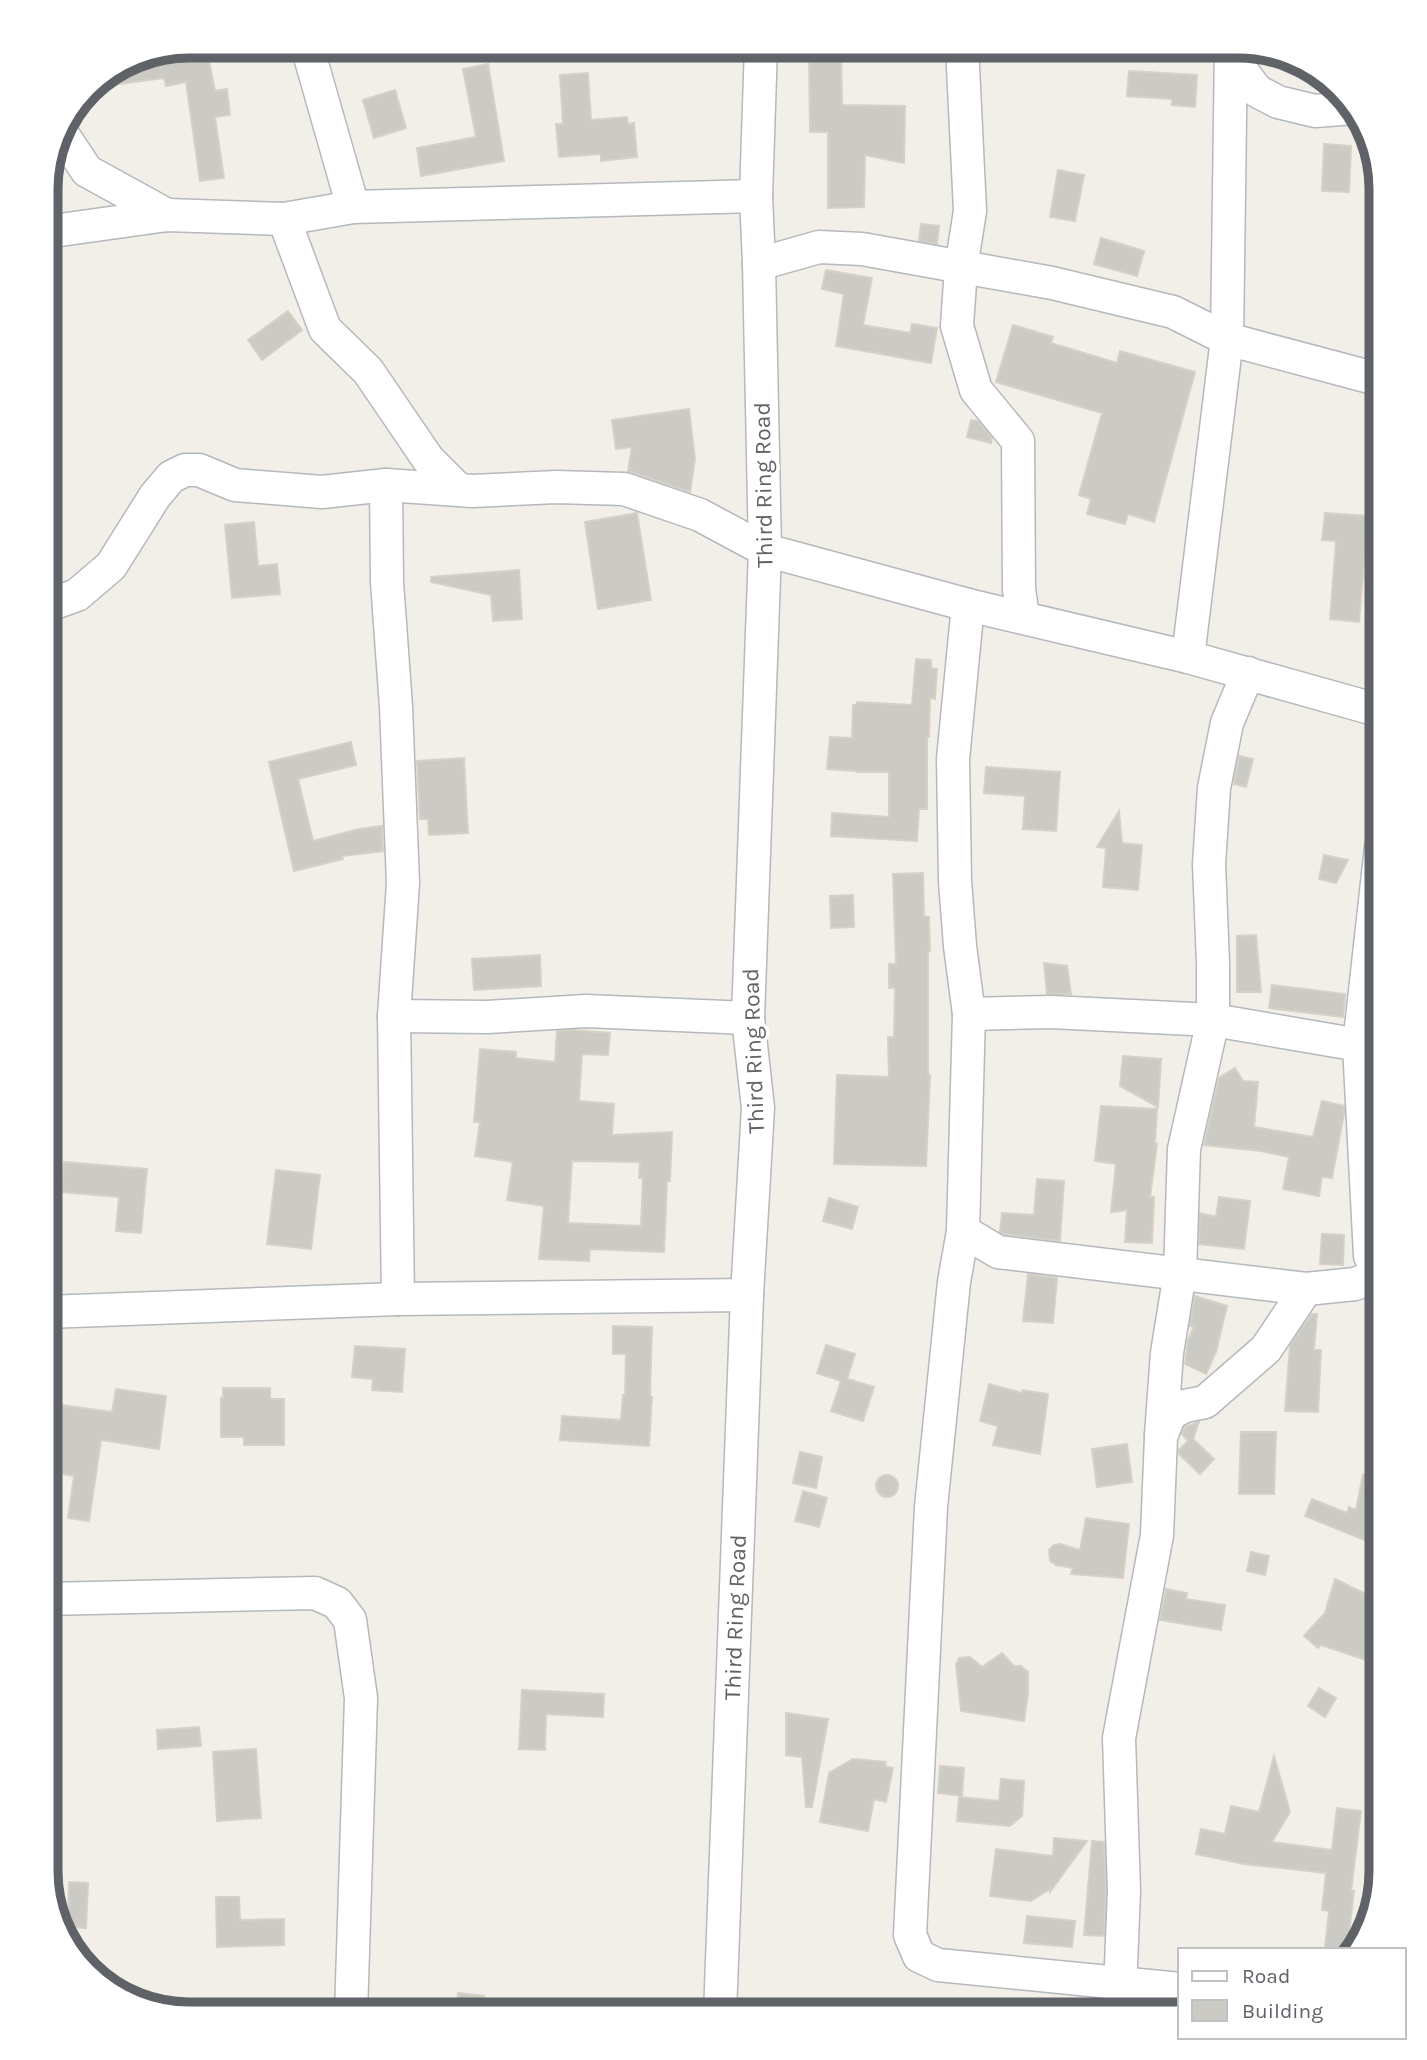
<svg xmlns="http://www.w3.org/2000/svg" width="1427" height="2060" viewBox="0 0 1427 2060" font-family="Karla,sans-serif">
<rect width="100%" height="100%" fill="#f1efe8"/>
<g fill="#cccac5" stroke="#d6d1c6" stroke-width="2" fill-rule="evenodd">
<path d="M841,48L842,105L905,106L904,163L865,155L864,207L828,208V132H810L809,49Z"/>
<path d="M207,51L215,91L227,89L230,115L215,117L224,178L200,181L186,82L166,86L164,78L89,88L94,81L134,56L144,54L147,63Z"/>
<path d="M488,64L504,161L421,176L417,148L476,137L463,69Z"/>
<path d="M1129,71L1197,75L1195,107L1172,105V99L1127,96Z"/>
<path d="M588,73L591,120L627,117L628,124L634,123L637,157L601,161V154L559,157L556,124H563L560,75Z"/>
<path d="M395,90L406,128L374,138L363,100Z"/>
<path d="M1324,144L1351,146L1349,192L1322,191Z"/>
<path d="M1058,170L1084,175L1075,221L1050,217Z"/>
<path d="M921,224L939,226L937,244L919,241Z"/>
<path d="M1101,238L1144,251L1137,276L1094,264Z"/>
<path d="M826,270L872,278L863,325L910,333L912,324L937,328L931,363L836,346L844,294L822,289Z"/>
<path d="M288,311L302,330L262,360L248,340Z"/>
<path d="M1013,325L1053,337L1051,343L1117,363L1120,351L1195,372L1154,522L1128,514L1125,524L1087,514L1091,499L1079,495L1102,413L996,382Z"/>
<path d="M689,409L695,459L690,492L628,471L632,447L616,449L612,420Z"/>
<path d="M971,420L978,421L992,438L991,443L967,437Z"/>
<path d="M637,513L651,600L598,609L585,522Z"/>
<path d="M1325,513L1368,516L1359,622L1330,619L1336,541L1322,540Z"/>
<path d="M254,522L258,566L277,564L280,594L232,598L225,525Z"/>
<path d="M519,570L522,619L493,621L491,595L431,582V577Z"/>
<path d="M916,659L931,660V668L937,669L935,699L930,698L929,737H927V809H919L917,841L831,836L832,813L889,817V772H857V771L827,769L830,737L852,738L853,705H856L857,702L912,705Z"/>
<path d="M351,742L356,765L298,779L313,841L359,829L382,826L383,851L342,856L343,859L294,871L269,762Z"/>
<path d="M1239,756L1253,759L1246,787L1234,784Z"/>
<path d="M464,758L468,833L429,835L428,819H420L417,761Z"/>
<path d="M986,767L1060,772L1056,831L1023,829L1025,796L984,793Z"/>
<path d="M1119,811L1122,843L1142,845L1138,890L1103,887L1106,848L1097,847Z"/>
<path d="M1324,855L1348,860L1336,883L1319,879Z"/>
<path d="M923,873L924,916L929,917L930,951H928V1075H930L926,1166L834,1164L837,1075L889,1077L888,1037H894L895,988H889V964H896L893,874Z"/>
<path d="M853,895L854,927L831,928L830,896Z"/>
<path d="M1256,935L1261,992H1237V936Z"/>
<path d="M540,955L541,986L474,990L472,959Z"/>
<path d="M1044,963L1067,966L1071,994H1047Z"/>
<path d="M1272,985L1345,994L1343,1017L1269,1008Z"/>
<path d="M573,1030L610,1033L608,1055L582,1054L579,1101L614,1104L612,1135L672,1132L670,1181H667L664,1252L590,1249L589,1261L539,1259L544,1206L507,1200L513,1162L475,1156L480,1122H474L480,1049L516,1052V1058L555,1062L557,1031ZM572,1161L640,1162L639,1178H643L641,1226L568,1223Z"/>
<path d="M1123,1056L1161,1059L1158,1107L1120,1086Z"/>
<path d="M1235,1068L1243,1081L1258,1082L1254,1127L1313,1137L1322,1101L1344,1106V1114L1332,1178L1322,1177L1319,1196L1283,1189L1289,1157L1261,1151L1204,1145L1219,1078Z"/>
<path d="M1101,1106L1157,1109L1155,1144H1157L1150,1197H1154L1152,1243L1125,1242L1127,1210L1111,1212L1116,1164L1095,1161Z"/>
<path d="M64,1162L147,1169L141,1233L116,1231L119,1197L62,1192Z"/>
<path d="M276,1170L320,1175L311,1249L267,1244Z"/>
<path d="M1037,1179L1064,1181L1060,1241L1004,1234L1000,1232L1002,1213L1034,1215Z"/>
<path d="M1219,1197L1250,1201L1244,1249L1199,1244L1200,1213L1216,1217Z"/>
<path d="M829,1198L858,1207L852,1229L823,1221Z"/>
<path d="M1322,1234L1344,1235L1343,1265L1320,1264Z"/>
<path d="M1028,1274L1057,1278L1053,1323L1023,1321Z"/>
<path d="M1195,1296L1227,1306L1216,1352L1206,1374L1185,1364L1188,1340L1194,1327L1190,1326Z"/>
<path d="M1312,1314H1317L1314,1350H1321L1318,1412L1285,1411L1290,1345Z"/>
<path d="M613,1326L652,1327L650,1396L652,1397L649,1446L560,1440L562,1416L621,1420L623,1395H625L626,1354H613Z"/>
<path d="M826,1345L855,1354L847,1379L874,1387L863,1421L831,1411L841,1381L817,1373Z"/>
<path d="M355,1346L405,1349L402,1392L372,1390L373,1379L352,1377Z"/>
<path d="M989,1384L1022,1393L1023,1390L1048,1394L1040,1454L993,1445L998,1426L980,1421Z"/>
<path d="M223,1388H270V1399H284V1445H244V1437H221V1398H223Z"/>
<path d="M116,1389L166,1396L159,1449L101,1440L89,1521L68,1518L74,1476L46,1471V1403L112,1412Z"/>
<path d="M1199,1422L1193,1439L1214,1459L1200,1474L1179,1454V1450L1188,1441L1182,1434L1185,1427Z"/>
<path d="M1241,1432H1276L1274,1494H1239Z"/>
<path d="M1127,1444L1132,1482L1097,1487L1092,1449Z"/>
<path d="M800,1452L822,1457L816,1488L793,1483Z"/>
<path d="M1363,1474L1382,1477V1547L1305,1516L1312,1499L1347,1513L1349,1507L1356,1510Z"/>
<circle cx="887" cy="1486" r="11"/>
<path d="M803,1491L827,1498L819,1527L795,1521Z"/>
<path d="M1086,1518L1129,1524L1123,1578L1071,1574L1073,1568L1056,1565L1050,1561L1049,1550L1054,1545L1060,1544L1080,1550Z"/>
<path d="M1251,1552L1269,1556L1265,1575L1247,1571Z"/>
<path d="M1335,1579L1374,1598L1368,1609L1382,1614V1625L1369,1661L1321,1645L1318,1648L1304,1636L1325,1613Z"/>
<path d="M1166,1589L1187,1593L1186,1599L1225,1605L1221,1630L1160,1620Z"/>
<path d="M1002,1653L1014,1666H1021L1028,1672V1693L1024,1721L961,1711L956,1665L959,1658L970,1657L982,1667Z"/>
<path d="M1319,1688L1336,1698L1325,1717L1308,1706Z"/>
<path d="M522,1690L604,1694L603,1717L546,1714L545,1750L519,1749Z"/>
<path d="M786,1713L828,1719L812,1807H806L802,1757L786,1755Z"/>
<path d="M199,1727L201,1746L158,1749L157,1730Z"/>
<path d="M256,1749L261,1818L217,1821L213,1752Z"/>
<path d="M1274,1756L1290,1812L1272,1842L1332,1850L1337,1808L1361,1811L1351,1891H1354L1347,1950L1325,1948L1329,1911L1322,1910L1326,1873L1244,1864L1196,1854L1201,1829L1225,1834L1231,1806L1259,1812Z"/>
<path d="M853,1759L886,1762L885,1766L893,1768L886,1802L874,1799L868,1831L820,1822L829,1773Z"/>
<path d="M940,1766L964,1768L962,1796L938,1793Z"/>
<path d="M1001,1779L1024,1781L1022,1816L1010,1826L957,1821L959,1797L999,1801Z"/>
<path d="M1054,1838L1087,1841L1050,1892V1889L1031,1901L990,1896L996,1849L1053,1856Z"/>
<path d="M1092,1841L1104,1842L1106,1891L1104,1936L1084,1935Z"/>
<path d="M69,1882L88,1883L86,1928L68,1927Z"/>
<path d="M216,1897H239L240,1920L284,1919V1945L217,1947Z"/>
<path d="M1027,1916L1075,1921L1072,1947L1024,1943Z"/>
<path d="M458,1993L484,1996L482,2014H456Z"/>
</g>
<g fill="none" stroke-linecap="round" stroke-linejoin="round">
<g stroke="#b5b8bc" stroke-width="35">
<g id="minor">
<path d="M307,46L353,207"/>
<path d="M962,46L970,211L961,268L957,326L976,390L1018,441L1019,589L1023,617"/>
<path d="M1232,58L1257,91L1278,102L1315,111L1354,108"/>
<path d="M59,129L87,171L167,215"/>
<path d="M284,219L325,329L368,371L428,459L459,490L472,491L556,487L624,489L700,515L765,550L968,605L1188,657L1381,711"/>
<path d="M46,232L167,215L284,219L353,207L756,196"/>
<path d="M759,264L819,247L862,249L1052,283L1173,312L1227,339L1381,380"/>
<path d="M386,485L387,582L396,707L403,883L394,1016L398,1299"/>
<path d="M968,605L953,759L955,881L960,946L969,1014L963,1231L954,1282L931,1507L910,1935L919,1956L938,1965L1180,1989"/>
<path d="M46,606L77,595L111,566L155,496L171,477L185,470H199L235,485L322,492L386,485L459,490"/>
<path d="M1188,657L1227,339L1231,46"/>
<path d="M969,1014L1051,1012L1213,1020L1359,1045L1381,847"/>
<path d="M394,1016L487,1017L586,1011L748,1018"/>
<path d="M1359,1045L1370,1256L1381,1268"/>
<path d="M963,1231L998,1252L1306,1289"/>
<path d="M46,1312L398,1299L747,1295"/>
<path d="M1161,1435L1167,1353L1180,1273L1184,1149L1213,1020V963L1209,864L1214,788L1227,723L1248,673"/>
<path d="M46,1599L315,1593L337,1603L350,1620L361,1698L351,2014"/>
<path id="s1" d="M720,2014L747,1295L758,1108L748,1018L765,550L759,264L756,196L761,46"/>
<path d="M1119,2014L1124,1891L1119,1738L1157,1535L1161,1437L1170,1414L1185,1406L1205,1402L1266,1349L1306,1289L1355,1284L1381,1274"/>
</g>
</g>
<use href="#minor" stroke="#fff" stroke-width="32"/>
</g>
<g text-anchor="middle" stroke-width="7" stroke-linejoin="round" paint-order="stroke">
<g font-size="23" fill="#5f6368" stroke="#fff">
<text transform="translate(763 485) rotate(-91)" y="8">Third Ring Road</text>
<text transform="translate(753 1051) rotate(-92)" y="8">Third Ring Road</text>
<text dy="8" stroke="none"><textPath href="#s1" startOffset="397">Third Ring Road</textPath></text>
</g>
</g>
<path d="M0 0H1427V2060H0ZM189 58H1238A131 131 0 0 1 1369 189V1871A131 131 0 0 1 1238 2002H189A131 131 0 0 1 58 1871V189A131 131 0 0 1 189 58Z" fill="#fff" fill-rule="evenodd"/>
<path fill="none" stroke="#5f6368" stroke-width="9" d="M189 58H1238A131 131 0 0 1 1369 189V1871A131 131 0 0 1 1238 2002H189A131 131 0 0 1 58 1871V189A131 131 0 0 1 189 58Z"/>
<rect x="1178" y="1948" width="228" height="91" fill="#ffffff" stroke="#bfc1c3" stroke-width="2"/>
<rect x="1192" y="1971" width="35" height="10" fill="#ffffff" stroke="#bfc1c3" stroke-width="2"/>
<text x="1242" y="1983" font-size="21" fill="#5f6368">Road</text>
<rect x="1192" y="2000" width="35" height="21" fill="#cccac5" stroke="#bfc1c3" stroke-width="2"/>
<text x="1242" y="2018" font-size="21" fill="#5f6368">Building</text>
</svg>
